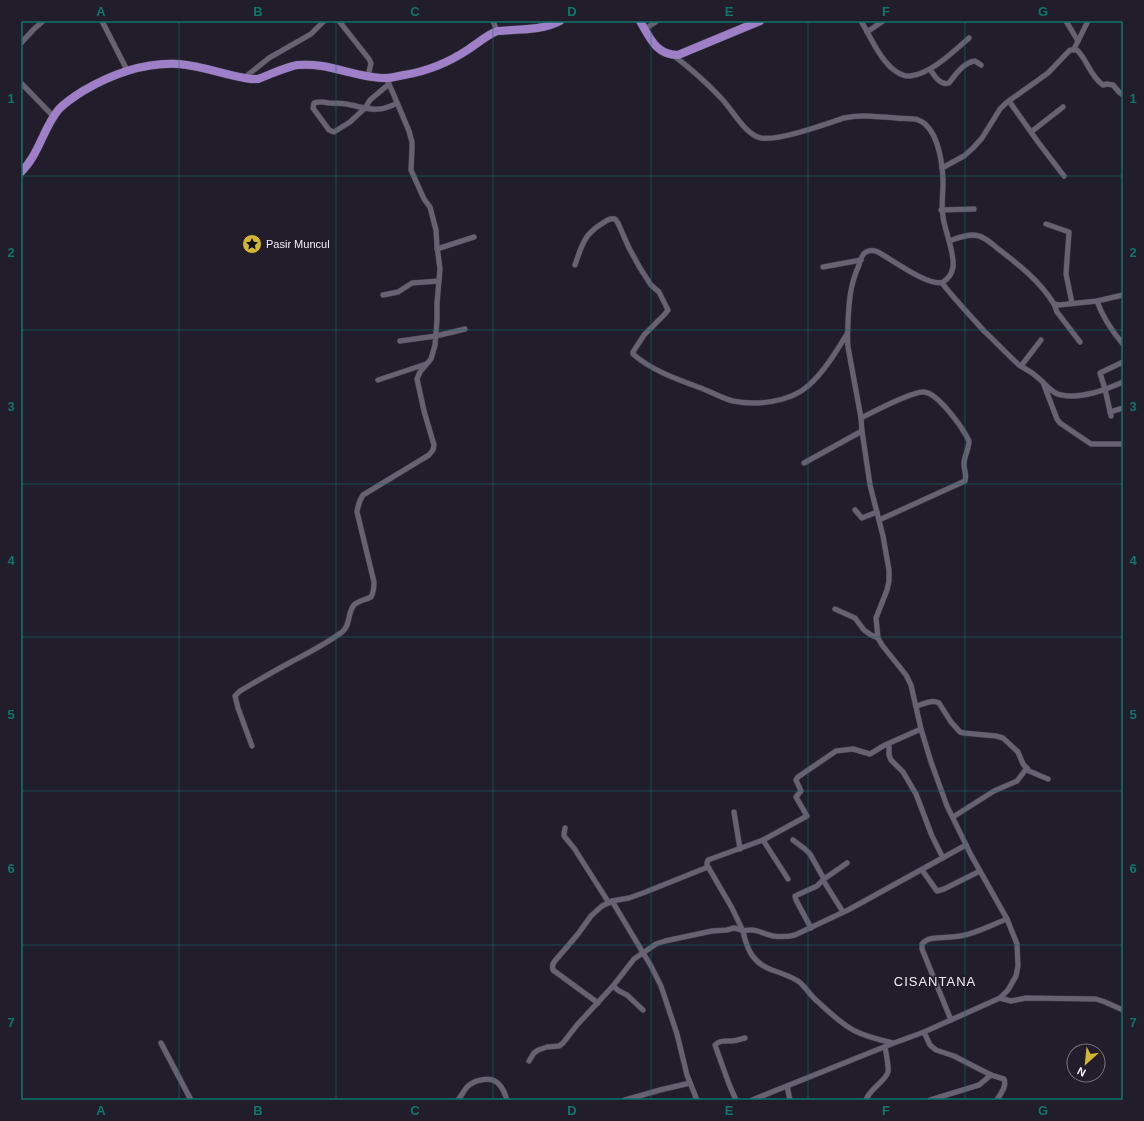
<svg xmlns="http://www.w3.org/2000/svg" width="1144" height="1121" viewBox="0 0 1144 1121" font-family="Helvetica,sans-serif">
<rect width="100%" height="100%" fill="#221d2a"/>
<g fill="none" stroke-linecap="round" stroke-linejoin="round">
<g stroke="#3e3a45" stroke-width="6">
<g id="minor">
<path d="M102,21L127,70"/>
<path d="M339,21L369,59L371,63L368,76"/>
<path d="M493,21L497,31"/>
<path d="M861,21C869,34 875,49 885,61C890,68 901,77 910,76C931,74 954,51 969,38"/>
<path d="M1066,21L1078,41"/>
<path d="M645,29L657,21"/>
<path d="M867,32L883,21"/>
<path d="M21,43L33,30L43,21"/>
<path d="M1074,49L1088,21"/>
<path d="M673,55C690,68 706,82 721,98C732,109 745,135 761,138C780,141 825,124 844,118C862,114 878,117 896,118C902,119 908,118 914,119C918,119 921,121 925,124C939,136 943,166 943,184C943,195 941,206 943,217C945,231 955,254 953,267C952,273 948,279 943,282C930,288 891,259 878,252C874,250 870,250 866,252C862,254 860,261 859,265C850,285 849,301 848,322C848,330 847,338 848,347L861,418L862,431L870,485L883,536L889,570V581L887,590L876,618L878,638L882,645L906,675L911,685L921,729L931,762L947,806L971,855L1007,919L1017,944L1018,966L1016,976L1008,990L1000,998L924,1032L894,1043L752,1100"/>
<path d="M930,69C934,75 940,86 949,83C955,75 964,62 975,61L981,65"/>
<path d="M244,78L269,58L311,34L324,21"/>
<path d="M21,83L54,117"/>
<path d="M389,84L370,100L365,108L350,122L334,132L329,130L313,108L314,103C319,101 324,102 329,103C337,103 344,103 351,105C370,109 379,113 397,103"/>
<path d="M1009,101L1038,142L1064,176"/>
<path d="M1031,132L1063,107"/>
<path d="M942,168L964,156L973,148L982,138L1000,109L1006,103L1048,73L1070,50H1077C1088,61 1090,76 1103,85L1107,84L1113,85L1119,92L1123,95"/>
<path d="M941,210L974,209"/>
<path d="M1046,224L1069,232L1066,274L1072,303"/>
<path d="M949,241C957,238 970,233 979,236C986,238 991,243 997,248C1018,264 1040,281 1054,304L1059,305L1097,301L1123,295"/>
<path d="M437,249L474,237"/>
<path d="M575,265C582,245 584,234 603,223C607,220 610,218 615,219L618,223L629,248L640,268L651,285L659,292L668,310L665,314L644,335L633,352V354C651,370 676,379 698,387C710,391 721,398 733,401C756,406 790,402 808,386C824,372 836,352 847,334"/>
<path d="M823,267L861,260"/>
<path d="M942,283C955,300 970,315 984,331C996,342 1007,354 1019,365C1025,369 1032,372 1037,377C1044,382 1052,394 1061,395C1082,399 1105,390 1123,382"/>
<path d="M383,295L398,292L412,283L439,281"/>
<path d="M1097,301C1103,318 1111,330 1123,344"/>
<path d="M1054,304L1057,312L1080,342"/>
<path d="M400,341L436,336L465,329"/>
<path d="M1021,366L1041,340"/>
<path d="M378,380L426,364"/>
<path d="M1044,385L1057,419L1060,423L1091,444H1123"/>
<path d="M1110,412L1123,408"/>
<path d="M1111,416L1105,389L1100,373L1102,372L1123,362"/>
<path d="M861,418C873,412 912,391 924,392C938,393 963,428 969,441C969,449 964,456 964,464C964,470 967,475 965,481L879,520"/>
<path d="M804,463L862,431"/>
<path d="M855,510L862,518L877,512"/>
<path d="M835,609L855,618L864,630L871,635L878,638"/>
<path d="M916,706C924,704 932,699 939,703L951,722L960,732L964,733L996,736L1003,738L1018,752L1023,764L1029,771L1048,779"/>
<path d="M888,744L889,746V755L891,760L903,772L916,794L932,836L943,858"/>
<path d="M252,746L238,708L235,696L240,691C257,681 274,671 291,662C308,653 326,644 342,632C351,625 347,613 354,605C359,600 366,600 371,597C374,592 374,588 374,582L357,512C358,505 359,501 363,495L429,455L433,450L434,445L424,411L417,379L420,372L431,359L435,345L437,320V303L440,269L437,246L436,230L430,207L424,199L411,170L412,149V142L409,131L393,93L386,78"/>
<path d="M734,812L740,849"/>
<path d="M953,817L994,791L1017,781L1027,768"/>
<path d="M565,828L564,834V836L574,848L609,903"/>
<path d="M763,840L708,860L707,863V865L732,908L743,931C757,928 760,933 773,936C781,937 788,937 795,935L850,909L966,845"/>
<path d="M793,840L805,849L810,854L824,879"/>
<path d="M922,870L937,891L944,889L980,871"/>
<path d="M788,879L763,840L807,816L796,797L801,791L796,780L798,777L836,751L853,749L870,754L885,745L921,729"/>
<path d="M823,880L843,912"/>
<path d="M612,901L651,966L661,986L677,1034L687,1075L697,1100"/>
<path d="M811,928L796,900L795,896L817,886L824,879L847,863"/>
<path d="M613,986L619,991L627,995L643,1010"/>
<path d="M1000,998L1011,1001L1026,998L1096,999L1105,1002L1123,1010"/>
<path d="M598,1003L553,970C552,967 552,965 554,962L578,934L591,916L602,906L612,901L629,898L643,893L708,867"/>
<path d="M951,1020L922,949V944C928,936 942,938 951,937C971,936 989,926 1007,919"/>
<path d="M924,1032L930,1045L936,1050L954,1056L991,1075L1004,1079C1007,1086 1001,1093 997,1100"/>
<path d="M161,1043L191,1100"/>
<path d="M529,1061L534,1053L538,1050L547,1047L559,1046L563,1043L577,1025L613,986L634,959L656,944L665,941L712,931L727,930L734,928L738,929L743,931C747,950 753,963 772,970C781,973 790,976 798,981C805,986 810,995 817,1001C828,1011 841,1024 855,1031C867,1037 880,1040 893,1043"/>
<path d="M787,1086L790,1100"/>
<path d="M458,1100C461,1096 464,1091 467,1087C471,1083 475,1081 481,1080C497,1076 503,1087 507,1100"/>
<path d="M625,1100L660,1090L690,1083"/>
<path d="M736,1100L729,1084L715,1045C720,1040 725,1041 731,1041C736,1041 741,1039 745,1038"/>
<path d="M866,1100C870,1088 885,1082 888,1072C889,1066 886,1053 885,1047"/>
<path d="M930,1100L979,1085L991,1075"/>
</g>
</g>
<g stroke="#3e3a45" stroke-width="9">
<g id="trunk">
<path d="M640,21C650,38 656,55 678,55L760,21"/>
<path d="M21,172C39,155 43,128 59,109C66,102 75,96 83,91C112,74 145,62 179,64C204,66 227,76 251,79H258C269,75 288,66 298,65C328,62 356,78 386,78C392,78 398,76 404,75C429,71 448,63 469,49C478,43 487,35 497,31C518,29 541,31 560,21"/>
</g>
</g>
<use href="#minor" stroke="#686172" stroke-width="5"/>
<use href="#trunk" stroke="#9f80c8" stroke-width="8"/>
</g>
<path fill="none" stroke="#0f766e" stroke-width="1" stroke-opacity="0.55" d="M179,21V1100M336,21V1100M493,21V1100M651,21V1100M808,21V1100M965,21V1100M21,176H1123M21,330H1123M21,484H1123M21,637H1123M21,791H1123M21,945H1123"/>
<defs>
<g id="sight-disc" transform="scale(1)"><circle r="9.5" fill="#d4b635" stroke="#221d2a"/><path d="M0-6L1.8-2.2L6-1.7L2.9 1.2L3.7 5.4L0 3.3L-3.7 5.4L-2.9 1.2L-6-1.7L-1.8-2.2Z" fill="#111"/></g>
</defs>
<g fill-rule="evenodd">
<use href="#sight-disc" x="252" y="244"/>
</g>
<g text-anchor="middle" stroke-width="3.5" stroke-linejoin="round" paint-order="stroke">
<g font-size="11" fill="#f1eef7" stroke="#221d2a" text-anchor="start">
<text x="266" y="248">Pasir Muncul</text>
</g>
<g font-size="13" letter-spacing="1" fill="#f1eef7" stroke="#221d2a">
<text x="935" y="986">CISANTANA</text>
</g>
</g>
<rect width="1144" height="1121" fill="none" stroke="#221d2a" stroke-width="44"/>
<g transform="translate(1086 1063) rotate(207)"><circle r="19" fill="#221d2a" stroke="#75717c"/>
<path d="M0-3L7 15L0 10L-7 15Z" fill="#d4b635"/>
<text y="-6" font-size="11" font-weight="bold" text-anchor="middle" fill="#f1eef7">N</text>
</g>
<rect x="22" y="22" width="1100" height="1077" fill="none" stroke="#0f766e" stroke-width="1.5"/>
<g font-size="13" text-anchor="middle" font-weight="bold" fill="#0f766e">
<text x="101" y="16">A</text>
<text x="258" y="16">B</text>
<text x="415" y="16">C</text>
<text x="572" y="16">D</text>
<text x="729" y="16">E</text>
<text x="886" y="16">F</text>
<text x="1043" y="16">G</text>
<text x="11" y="103">1</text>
<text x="1133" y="103">1</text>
<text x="11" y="257">2</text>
<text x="1133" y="257">2</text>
<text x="11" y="411">3</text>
<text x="1133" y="411">3</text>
<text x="11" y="565">4</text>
<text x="1133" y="565">4</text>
<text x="11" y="719">5</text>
<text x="1133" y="719">5</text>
<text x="11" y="873">6</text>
<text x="1133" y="873">6</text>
<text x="11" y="1027">7</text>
<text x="1133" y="1027">7</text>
<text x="101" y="1115">A</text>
<text x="258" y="1115">B</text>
<text x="415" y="1115">C</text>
<text x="572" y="1115">D</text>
<text x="729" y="1115">E</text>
<text x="886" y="1115">F</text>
<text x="1043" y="1115">G</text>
</g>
</svg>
